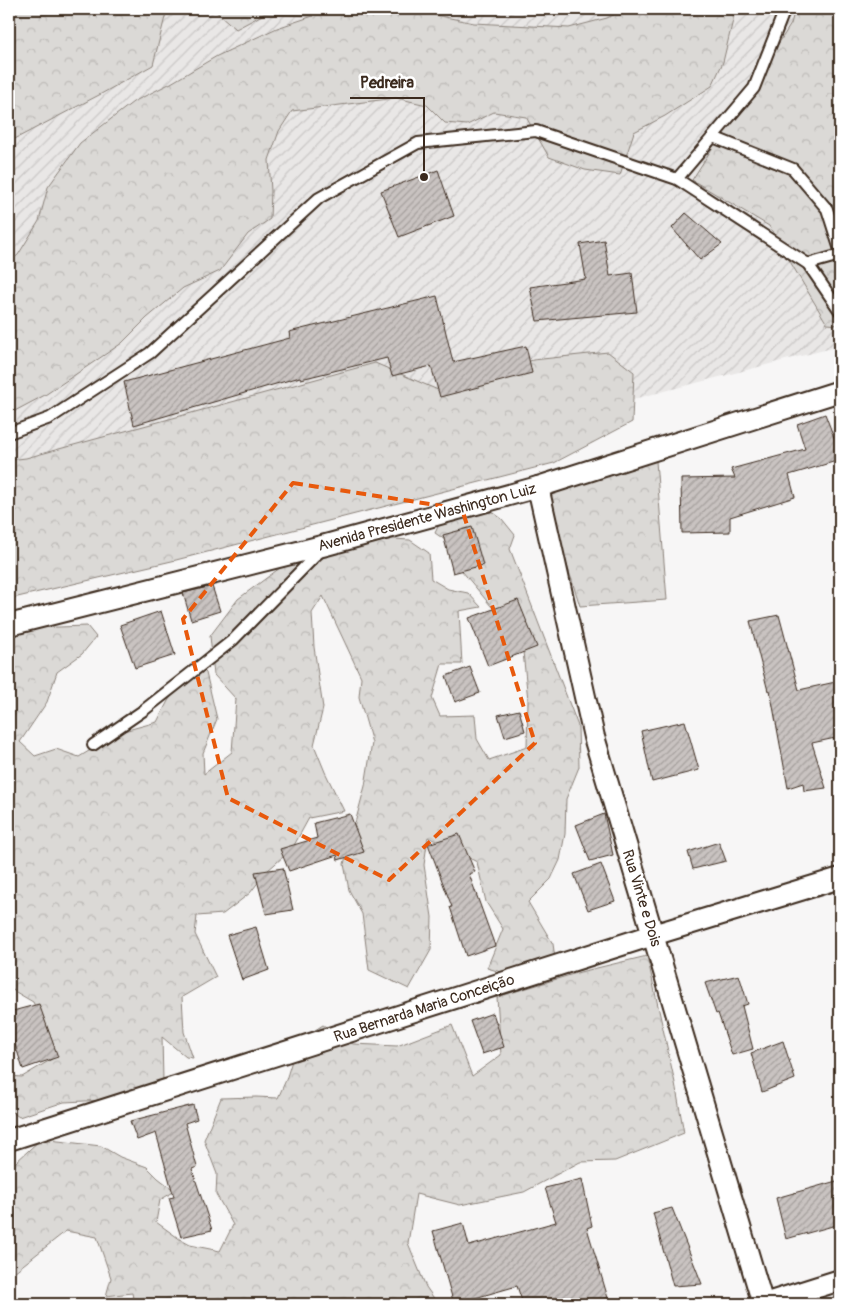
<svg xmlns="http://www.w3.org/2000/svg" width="849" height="1313" viewBox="0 0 849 1313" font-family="Pangolin,sans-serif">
<defs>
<pattern id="industrial-furrows" width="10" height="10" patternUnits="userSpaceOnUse" patternTransform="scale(1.25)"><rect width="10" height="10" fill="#e9e7e6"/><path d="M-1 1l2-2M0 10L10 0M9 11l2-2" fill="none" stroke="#c9c6c5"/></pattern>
<pattern id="forest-crowns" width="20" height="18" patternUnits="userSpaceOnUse" patternTransform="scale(1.25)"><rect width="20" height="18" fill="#dbd9d6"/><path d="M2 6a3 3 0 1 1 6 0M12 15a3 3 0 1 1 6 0" fill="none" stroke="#bdbab7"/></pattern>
<pattern id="building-hatch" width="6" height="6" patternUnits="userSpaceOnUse" patternTransform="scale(1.25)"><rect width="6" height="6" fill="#c9c3c1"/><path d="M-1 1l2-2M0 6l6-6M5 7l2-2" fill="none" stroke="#a49f9c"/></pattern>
</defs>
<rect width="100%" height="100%" fill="#f7f6f6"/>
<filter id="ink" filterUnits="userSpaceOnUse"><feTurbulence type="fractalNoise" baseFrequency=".02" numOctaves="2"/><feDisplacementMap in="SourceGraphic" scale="10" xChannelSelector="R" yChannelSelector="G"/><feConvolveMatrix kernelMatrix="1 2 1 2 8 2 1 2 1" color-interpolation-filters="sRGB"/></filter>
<g filter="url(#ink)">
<path fill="url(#industrial-furrows)" d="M9,9H840V346L9,559Z"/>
<g fill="url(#forest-crowns)" stroke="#8b827a">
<path d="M9,9H167L153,65L101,94L9,142Z"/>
<path d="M213,9H469L431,14L474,23L569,28L607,18L626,9H734L733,20L723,62L712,86L665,116L634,132L620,175L585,170L549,157L526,117L494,112L467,125L445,123L427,105L396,98L292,111L279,131L269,160L271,191L270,219L248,234L220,271L183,288L147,318L122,343L45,395L9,414V262L18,255L39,221L48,187L80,143L133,102L171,83L217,56L277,28L313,16L264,14L236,29Z"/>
<path d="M795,9H840V325L827,324L769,226L692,180L791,24Z"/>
<path d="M608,352L634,372L632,422L554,463L176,560L9,599V460L26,458L375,363L438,390L533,360Z"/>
<path d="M656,461L667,600L580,606L543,490Z"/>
<path d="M487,508L502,519L515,535L510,549L578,726L579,767L566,799L565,834L560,860L551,879L528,902L553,944L555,958L508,974L487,968L503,929L486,902L477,862L428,837L424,865L432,917L431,950L409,989L369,970L362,914L349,890L344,864L365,786L372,743L359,697L361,677L323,596L312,613L314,647L323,708L314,745L325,772L344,811L309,818L292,849L267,871L250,893L223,914L197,916L195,934L216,977L182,997L184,1032L193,1058L186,1057L162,1037L163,1081L106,1100L64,1102L19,1117L9,1110V1076L22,1077L52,1059L46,1031L33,1002L9,988V636L31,628L87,626L96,637L82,654L57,672L47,702L20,742L35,756L56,749L79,757L120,732L157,722L168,701L195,661L206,673L217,719L203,753L204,774L232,752L236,699L214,675L210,636L238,599L288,562L393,539L410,540L429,553L431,579L448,589L468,593L481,607L459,611L462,664H442L432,698L440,716L475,715L477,739L489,760L527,747L528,700L522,642L496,612L462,571L467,555L435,533L443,516Z"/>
<path d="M647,956L675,1083L684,1133L615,1161L580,1162L524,1192L460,1205L416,1194L408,1243L426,1287L438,1304H134L132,1293L106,1296L111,1278L97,1237L66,1231L9,1276V1166L16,1162L41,1139L101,1146L120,1157L147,1167L158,1178L175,1191L160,1200L156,1222L181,1240L190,1245L220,1251L233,1225L216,1194L217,1174L204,1140L221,1098L256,1097L278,1098L286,1080L298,1041L323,1025L353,1044L397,1046L452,1025L472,1076L501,1055L497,997L580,972Z"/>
</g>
<g fill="url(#building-hatch)" stroke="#3b2a1e">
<path d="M438,170L454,216L399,237L381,191Z"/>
<path d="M686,213L722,244L700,260L672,228Z"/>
<path d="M604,240L610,276L632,273L637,312L537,321L530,287L586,279L580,244Z"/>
<path d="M437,296L453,362L526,346L532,373L440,397L431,366L392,376L387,358L301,379L300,377L134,425L124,382L290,338L289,332Z"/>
<path d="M825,414L840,453V460L789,475L795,497L730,517V532L682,533L681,479L735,478L731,469L805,449L797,424Z"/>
<path d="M472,527L483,565L453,573L443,535Z"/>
<path d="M212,586L220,611L191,620L183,593Z"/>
<path d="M518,600L537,647L488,666L469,618Z"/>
<path d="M161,611L175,655L135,668L120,625Z"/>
<path d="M779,615L799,690L840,681V737L812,743L826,788L804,791L803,783L788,788L770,690L768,691L750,621Z"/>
<path d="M470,667L480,693L455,702L446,676Z"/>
<path d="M519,710L525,731L505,737L498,715Z"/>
<path d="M685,721L699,770L652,782L641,731Z"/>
<path d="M350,814L364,852L338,860L337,855L289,871L280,849L317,838L314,823Z"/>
<path d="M604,814L613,855L590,861L576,825Z"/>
<path d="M459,834L475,872L469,874L495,946L466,956L450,907H452L428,844Z"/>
<path d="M719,842L726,861L693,869L688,852Z"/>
<path d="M601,864L615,901L588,910L574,874Z"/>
<path d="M283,868L293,910L266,914L255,872Z"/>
<path d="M256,927L269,970L242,980L227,935Z"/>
<path d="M739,975L748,1004L742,1006L753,1049L732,1055L718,1013L716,1014L705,983Z"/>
<path d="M39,1004L58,1057L23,1069L9,1026V1012Z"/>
<path d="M493,1013L504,1047L482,1054L470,1021Z"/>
<path d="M783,1041L795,1079L762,1092L751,1053Z"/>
<path d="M193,1105L197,1119L185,1123L197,1167L192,1169L212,1230L181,1237L169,1198L174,1197L156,1133L137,1140L130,1121Z"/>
<path d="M582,1179L592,1226L587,1228L608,1298L587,1304H523L517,1286L454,1304L433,1231L463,1223L469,1246L556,1222L545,1188Z"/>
<path d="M840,1180V1224L786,1239L776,1198Z"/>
<path d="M672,1208L702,1284L673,1286L653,1213Z"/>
</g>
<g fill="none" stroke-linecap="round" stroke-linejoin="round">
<g stroke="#3b2a1e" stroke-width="14">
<g id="lane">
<path d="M713,137L793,169L827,209L840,250"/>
<path d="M677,179L754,88L785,9"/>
<path d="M808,264L840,255"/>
<path d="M9,433L50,418L150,353L319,198L418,143L536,131L677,179L808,264L840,311"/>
<path d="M93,745L144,710L233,640L322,549"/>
</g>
</g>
<g stroke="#3b2a1e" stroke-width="24">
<g id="street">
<path d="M538,487L594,737L763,1304"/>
<path d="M9,625L326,545L538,487L840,391"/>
<path d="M9,1140L653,935L840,878"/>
<path d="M764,1304L840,1280"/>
</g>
</g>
<use href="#lane" stroke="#fff" stroke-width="10"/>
<use href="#street" stroke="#fff" stroke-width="20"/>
</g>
</g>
<path fill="none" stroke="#e8590c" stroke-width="4" stroke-dasharray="10 6" stroke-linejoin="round" d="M293,483L462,509L535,743L389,880L228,798L183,619Z"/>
<g text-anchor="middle" stroke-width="5" stroke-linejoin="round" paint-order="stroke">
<g font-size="15" fill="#3b2a1e" stroke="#fff">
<text transform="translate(427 517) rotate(-15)" y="5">Avenida Presidente Washington Luiz</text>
<text transform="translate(642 898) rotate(73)" y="5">Rua Vinte e Dois</text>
<text transform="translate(424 1008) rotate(-18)" y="5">Rua Bernarda Maria Conceição</text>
</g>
</g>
<path fill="none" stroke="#3b2a1e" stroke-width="2" d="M424 177L424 98H350"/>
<circle fill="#3b2a1e" stroke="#fff" stroke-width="2" cx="424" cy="177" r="5"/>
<g font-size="16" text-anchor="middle" font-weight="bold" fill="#3b2a1e" stroke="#fff" stroke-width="5" stroke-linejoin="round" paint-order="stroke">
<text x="387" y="88">Pedreira</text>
</g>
<rect width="849" height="1313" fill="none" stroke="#fff" stroke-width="30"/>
<rect x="15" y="15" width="819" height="1283" fill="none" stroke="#3b2a1e" stroke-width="2" filter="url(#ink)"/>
</svg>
